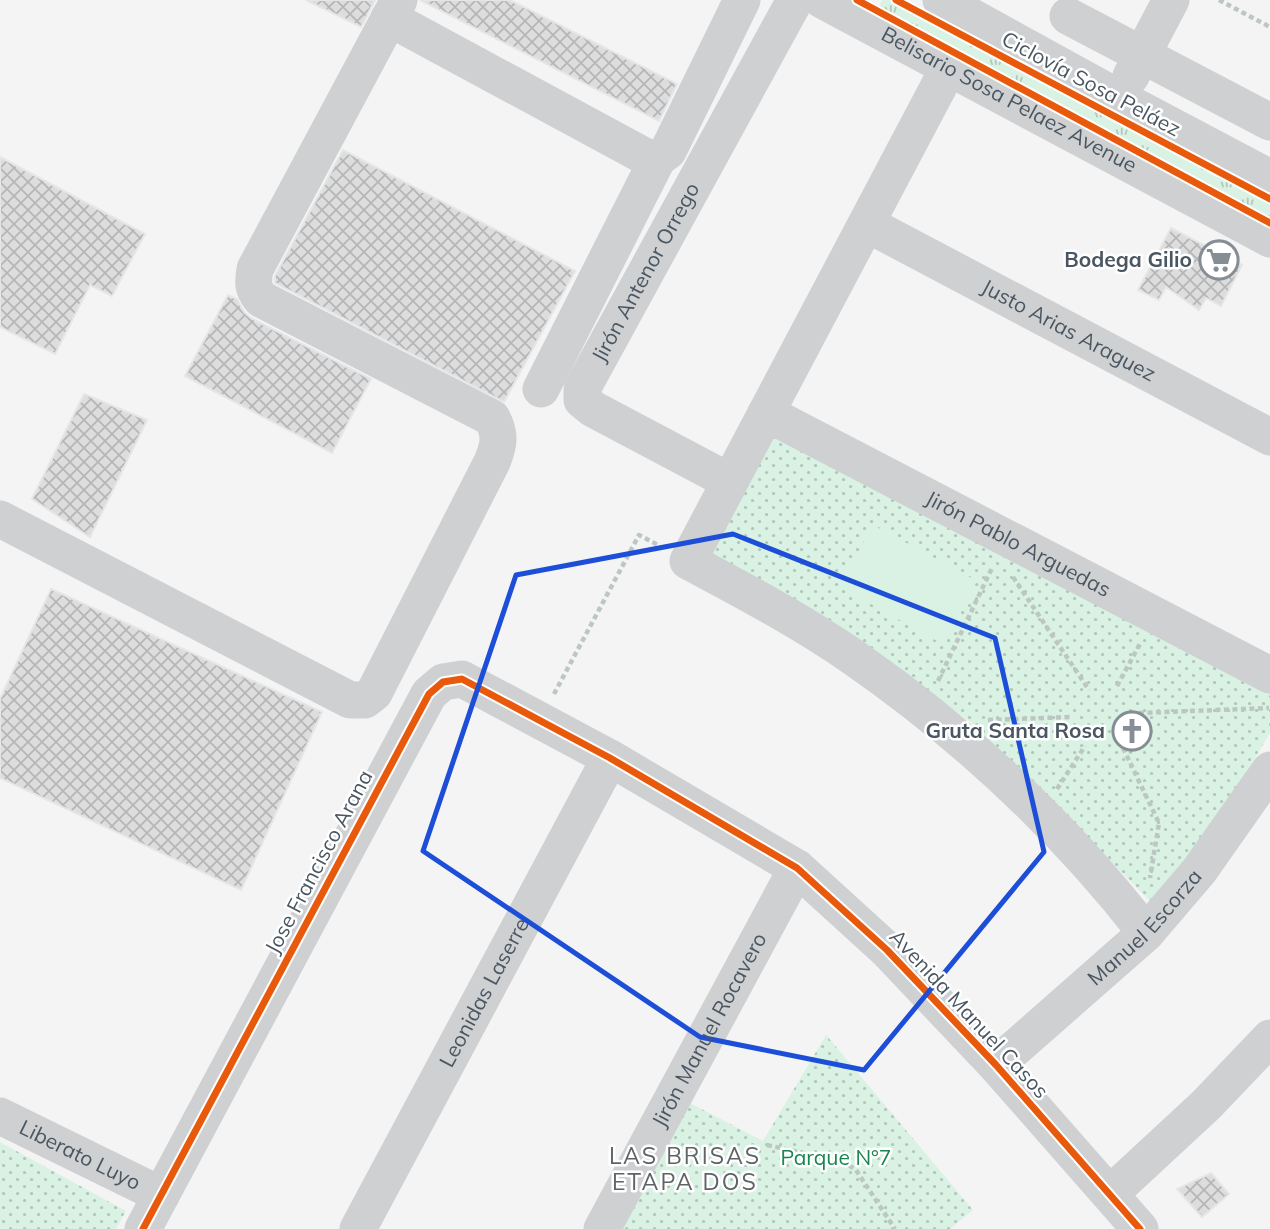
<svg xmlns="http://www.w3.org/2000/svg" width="1270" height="1229" viewBox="0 0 1270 1229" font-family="Mulish,sans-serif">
<defs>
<pattern id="grass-tufts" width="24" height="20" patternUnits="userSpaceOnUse" patternTransform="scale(1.75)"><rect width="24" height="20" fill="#d9f2e3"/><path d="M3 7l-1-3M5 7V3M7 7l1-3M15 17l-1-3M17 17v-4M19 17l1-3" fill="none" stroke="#b2c7bb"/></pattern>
<pattern id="park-dots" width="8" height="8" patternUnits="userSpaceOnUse" patternTransform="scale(1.75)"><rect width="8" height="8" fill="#d9f2e3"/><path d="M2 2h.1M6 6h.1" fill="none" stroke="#b2c7bb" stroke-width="1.8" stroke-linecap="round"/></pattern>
<pattern id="building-cross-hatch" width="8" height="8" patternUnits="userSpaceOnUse" patternTransform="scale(1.75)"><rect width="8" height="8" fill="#ddddde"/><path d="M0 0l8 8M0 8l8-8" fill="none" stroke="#b5b6b7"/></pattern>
</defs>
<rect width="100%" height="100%" fill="#f4f4f4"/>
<path fill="url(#grass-tufts)" d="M882,0H896L1270,198V220L877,11Z"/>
<g fill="url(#park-dots)">
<path d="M771,432L1270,692V733L1217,821L1150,901L972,723L815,612L711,556Z"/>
<path d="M826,1035L973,1210L950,1229H617L688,1102L763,1141Z"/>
<path d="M0,1142L126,1211L116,1229H0Z"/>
</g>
<path fill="#d9f2e3" d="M873,525L977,581L944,645L839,586Z"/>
<g fill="url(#building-cross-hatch)" stroke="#e5e6e7" stroke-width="2">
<path d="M306,0H375L361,27Z"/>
<path d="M420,0H510L677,84L659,121Z"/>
<path d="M343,150L575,271L504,402L275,283V276Z"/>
<path d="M0,157L145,234L112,296L90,285L55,354L0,327Z"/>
<path d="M1171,228L1242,265L1221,306L1206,298L1199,310L1166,287L1159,300L1138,290Z"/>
<path d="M228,295L237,299L244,312L251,318L371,379L332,453L185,376Z"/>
<path d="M84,394L147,420L90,537L32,499Z"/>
<path d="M51,589L322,712L241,890L0,778V699Z"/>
<path d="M1211,1173L1229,1194L1202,1217L1177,1189Z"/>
</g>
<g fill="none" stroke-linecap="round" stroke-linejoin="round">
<g stroke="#bcc7c4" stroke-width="4.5" stroke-dasharray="5 3.5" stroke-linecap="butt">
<path d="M1219,0L1270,27"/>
<path d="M1013,577L1089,690"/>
<path d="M938,681L993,566"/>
<path d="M1117,686L1141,642"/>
<path d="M554,694L639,535L660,546"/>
<path d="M1139,713L1269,708"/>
<path d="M988,720L1071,717"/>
<path d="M1123,748L1159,823L1150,878"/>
<path d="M1057,789L1085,746"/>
<path d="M767,1145L844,1162L856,1170L895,1229"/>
</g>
<g stroke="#ced0d2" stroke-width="37">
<path id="s1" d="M822,0L1270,239"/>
<path d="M941,0L1119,98L1270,178"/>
<path d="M1068,16L1270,122"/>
<path d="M389,18L648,158H658L668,151L742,0"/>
<path d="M949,67L688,561C744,591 801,621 853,657C964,734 1063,826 1146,933"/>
<path d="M1131,76L1171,0"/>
<path id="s2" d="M867,224L1270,437"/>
<path d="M541,389L658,158"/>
<path id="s3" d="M766,413L1270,675"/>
<path id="s4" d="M729,481L593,409L582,400V389L795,0"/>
<path d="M0,519L350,700H365L374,693L492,462C499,445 501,435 492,418L261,299C252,288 253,282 255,269L399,0"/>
<path id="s5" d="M996,1065L1146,933L1199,871L1270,770"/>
<path id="s6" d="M0,1116L161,1195"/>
<path d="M1110,1194L1206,1105L1270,1038"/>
<path d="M143,1229L429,694L443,682L462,679L610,758L797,868L887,950L996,1065L1140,1229"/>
<path id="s7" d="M358,1229L610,758"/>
<path id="s8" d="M602,1229L797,868"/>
</g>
<g stroke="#fff" stroke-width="11">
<g id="cycleway">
<path d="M857,0L1270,223"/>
<path d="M896,0L1270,199"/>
<path d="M143,1229L429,694L443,682L462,679L610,758L797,868L887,950L996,1065L1140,1229"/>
</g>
</g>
<use href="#cycleway" stroke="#e8590c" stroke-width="7"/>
</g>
<path fill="none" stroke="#1d4ed8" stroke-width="5" stroke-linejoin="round" d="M733,534L995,638L1044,852L864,1070L700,1037L423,851L516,575Z"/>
<defs>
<g id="supermarket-ring" transform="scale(2.0125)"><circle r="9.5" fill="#fff" stroke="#868d94" stroke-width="1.5"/><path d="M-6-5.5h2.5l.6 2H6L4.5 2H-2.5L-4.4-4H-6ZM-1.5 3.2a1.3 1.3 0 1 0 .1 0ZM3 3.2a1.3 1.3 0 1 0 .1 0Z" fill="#868d94"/></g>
<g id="church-ring" transform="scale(2.0125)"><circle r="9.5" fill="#fff" stroke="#868d94" stroke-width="1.5"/><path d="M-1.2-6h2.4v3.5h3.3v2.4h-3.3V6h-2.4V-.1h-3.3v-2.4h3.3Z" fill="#868d94"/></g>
</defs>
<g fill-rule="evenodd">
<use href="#supermarket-ring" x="1219" y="260"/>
<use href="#church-ring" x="1132" y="731"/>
</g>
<g text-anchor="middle" stroke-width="5" stroke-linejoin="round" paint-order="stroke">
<g font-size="21" fill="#4a5661" stroke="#fff">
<text transform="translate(1091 84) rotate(28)" y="7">Ciclovía Sosa Peláez</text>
<text dy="7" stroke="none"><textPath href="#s1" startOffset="212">Belisario Sosa Pelaez Avenue</textPath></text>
<text dy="7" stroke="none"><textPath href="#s4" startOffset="312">Jirón Antenor Orrego</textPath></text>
<text dy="7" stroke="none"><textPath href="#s2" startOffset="228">Justo Arias Araguez</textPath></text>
<text dy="7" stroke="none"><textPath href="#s3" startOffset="284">Jirón Pablo Arguedas</textPath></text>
<text transform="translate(319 862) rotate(-62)" y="7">Jose Francisco Arana</text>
<text dy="7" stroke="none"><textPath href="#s5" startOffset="203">Manuel Escorza</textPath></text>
<text dy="7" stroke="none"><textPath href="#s7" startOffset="268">Leonidas Laserre</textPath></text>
<text transform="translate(969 1014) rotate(47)" y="7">Avenida Manuel Casos</text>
<text dy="7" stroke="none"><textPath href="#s8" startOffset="226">Jirón Manuel Rocavero</textPath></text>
<text dy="7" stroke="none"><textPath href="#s6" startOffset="89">Liberato Luyo</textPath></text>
</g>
<g font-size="21" font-weight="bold" fill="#4a5661" stroke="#fff" text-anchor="end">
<text x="1192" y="267">Bodega Gilio</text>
<text x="1105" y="738">Gruta Santa Rosa</text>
</g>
<g font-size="21" fill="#17864f" stroke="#fff">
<text x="836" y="1165">Parque N°7</text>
</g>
<g font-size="23" letter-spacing="2" fill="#5f6368" stroke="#fff">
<text x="685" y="1164">LAS BRISAS<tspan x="685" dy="26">ETAPA DOS</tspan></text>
</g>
</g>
</svg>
